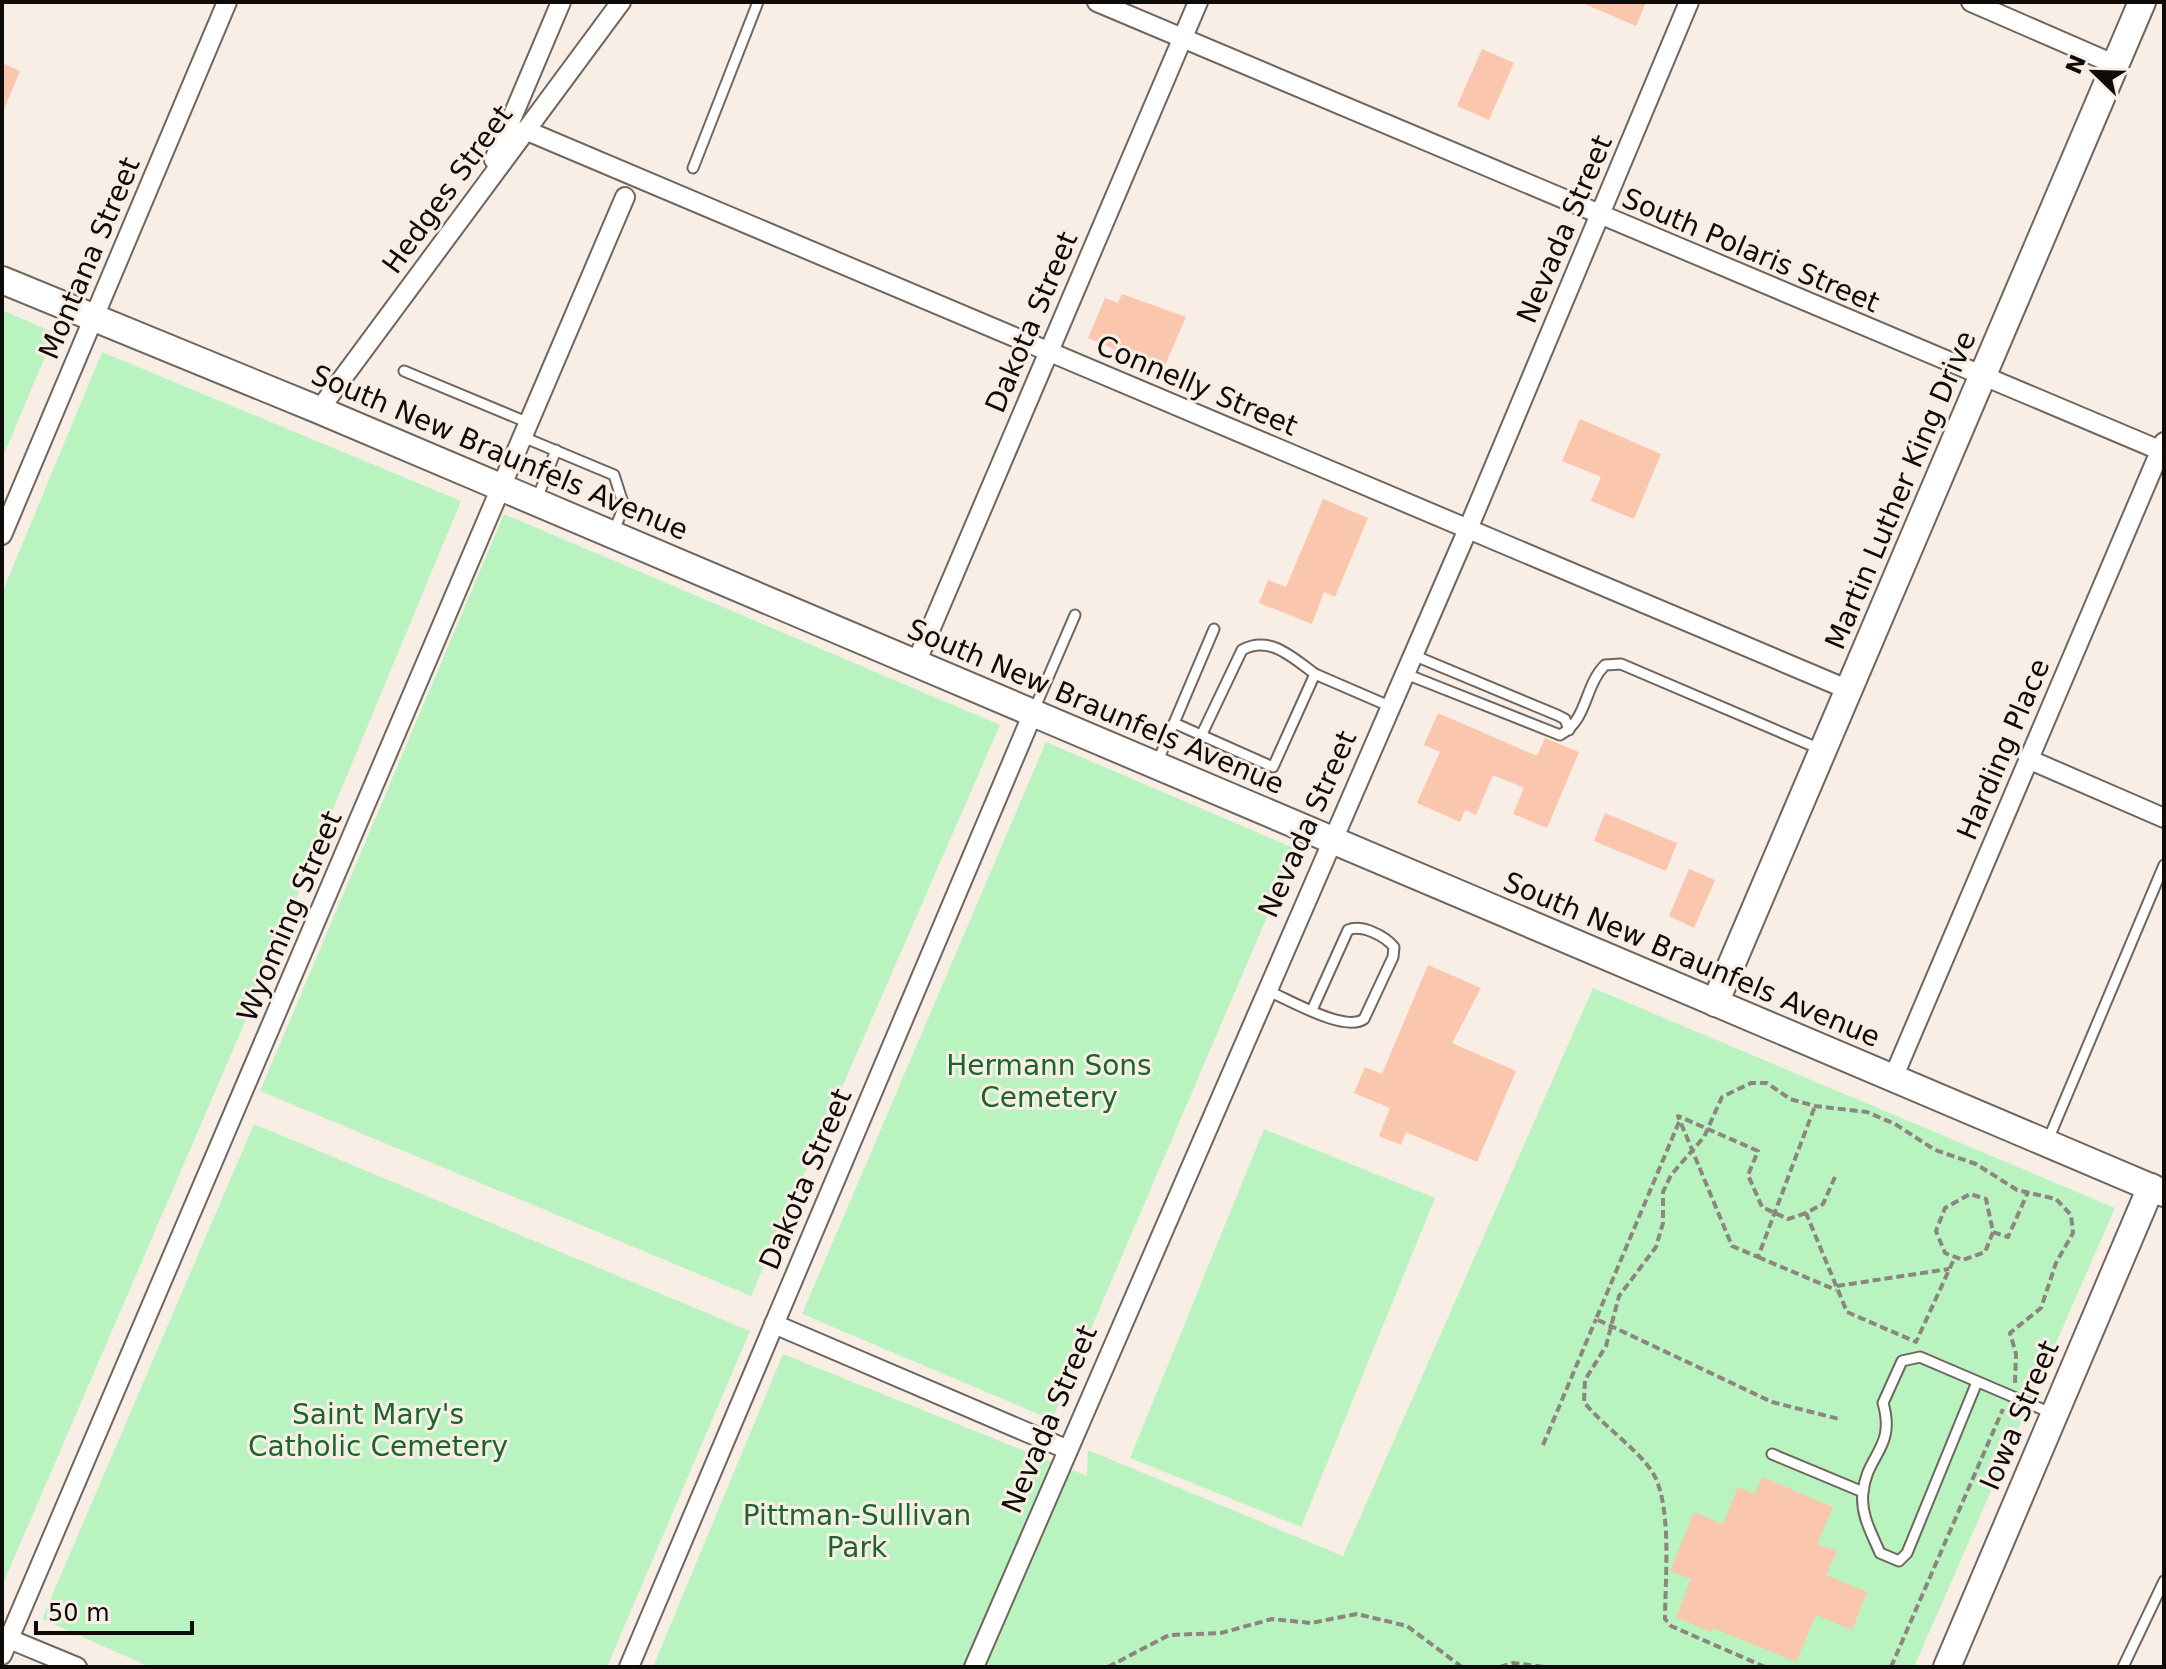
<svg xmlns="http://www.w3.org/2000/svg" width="2166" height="1669" viewBox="0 0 2166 1669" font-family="'DejaVu Sans',sans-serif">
<rect width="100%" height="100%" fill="#f9eee5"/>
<g fill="#b9f4c0">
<path d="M2,310L55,333L2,459Z"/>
<path d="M102,352L461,501L239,1036L2,1586V593Z"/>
<path d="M504,514L1000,725L751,1296L260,1091Z"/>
<path d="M1046,742L1296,849L1052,1420L802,1314Z"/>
<path d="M1593,988L2115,1208L1914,1667H653L783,1354L1087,1476L1088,1450L1343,1556Z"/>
<path d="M254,1124L750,1331L607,1667H150L42,1619Z"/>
<path d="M1264,1129L1435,1198L1301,1527L1130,1458Z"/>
</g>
<g fill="#fac6ad">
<path d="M1580,2H1646L1636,26Z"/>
<path d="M1482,49L1514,63L1489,120L1457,106Z"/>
<path d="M2,63L20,71L2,114Z"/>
<path d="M1122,294L1186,317L1163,370L1088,338L1105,298L1118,303Z"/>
<path d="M1580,419L1661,454L1634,519L1591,501L1601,477L1562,461Z"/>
<path d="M1323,499L1368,518L1335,597L1324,592L1312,624L1259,603L1268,580L1286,587Z"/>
<path d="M1438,713L1537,756L1545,738L1579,752L1547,828L1513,814L1524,788L1493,775L1476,815L1465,810L1460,822L1417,803L1440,752L1424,745Z"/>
<path d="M1605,813L1677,843L1666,871L1594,841Z"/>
<path d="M1689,869L1715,880L1694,928L1669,916Z"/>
<path d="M1428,965L1481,988L1452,1043L1516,1071L1477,1162L1406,1132L1401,1145L1379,1136L1390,1108L1354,1093L1365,1067L1382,1074Z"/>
<path d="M1762,1477L1833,1507L1817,1544L1837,1551L1826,1575L1867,1592L1852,1630L1816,1615L1796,1662L1713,1628L1711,1632L1676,1617L1691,1579L1670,1571L1694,1512L1723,1524L1738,1487L1755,1494Z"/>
</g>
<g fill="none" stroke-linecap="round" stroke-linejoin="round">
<g stroke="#6f665d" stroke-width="13">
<g id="lane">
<path d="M693,168L758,2"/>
<path d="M404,371L529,423"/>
<path d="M523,437L614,475L624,506L613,533"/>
<path d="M537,499L556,450"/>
<path d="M1413,655L1557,715L1565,719L1569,730"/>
<path d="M1406,674L1560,735C1588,720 1584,686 1605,665L1621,664L1820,749"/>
<path d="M1034,710L1075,615"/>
<path d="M1174,723L1273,767L1315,674L1389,706"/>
<path d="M1201,736L1242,650C1270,635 1292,657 1315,674"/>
<path d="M1157,763L1214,629"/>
<path d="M1266,990C1288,999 1345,1033 1364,1019L1393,957L1394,947C1385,936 1362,924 1348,930L1312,1010"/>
<path d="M2048,1140L2164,865"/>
<path d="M1977,1382L1907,1553L1899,1561L1880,1553C1872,1534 1860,1514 1863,1492C1867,1454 1896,1448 1883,1403L1902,1361L1920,1357L2051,1413"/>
<path d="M1772,1454L1863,1492"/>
<path d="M2123,1667L2164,1581"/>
</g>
</g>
<g stroke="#6f665d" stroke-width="22">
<g id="street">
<path d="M1097,2L2164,452"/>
<path d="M1971,2L2116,65"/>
<path d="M525,130L1849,690"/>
<path d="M494,160L561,2"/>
<path d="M319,410L621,2"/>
<path d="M2,535L227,2"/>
<path d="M916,663L1198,2"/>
<path d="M2028,759L2164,818"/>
<path d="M1893,1078L2164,442"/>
<path d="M774,1324L1066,1449"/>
<path d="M2,1636L77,1667"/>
<path d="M2,1655L625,197"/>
<path d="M629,1667L1033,713"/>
<path d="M974,1667L1468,529L1689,2"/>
</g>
</g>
<g stroke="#6f665d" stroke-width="30">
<g id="secondary">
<path d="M2,280L319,410L2164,1193"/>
<path d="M1715,1003L2142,2"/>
<path d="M1947,1667L2151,1187"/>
</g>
</g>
<g stroke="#8d8680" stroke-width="4" stroke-dasharray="8 4" stroke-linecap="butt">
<path d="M1679,1122L1596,1319L1772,1402L1839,1419"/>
<path d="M1835,1177L1823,1204L1806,1213L1847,1312L1916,1342L1955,1257"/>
<path d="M1806,1213L1788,1219L1762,1207L1748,1175L1758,1151L1678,1116L1732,1246L1758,1257L1815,1106"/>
<path d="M1993,1232L1985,1252L1963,1260L1945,1253L1936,1231L1945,1208L1970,1194L1986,1199L1993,1232L2008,1237L2028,1192"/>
<path d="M1758,1257L1836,1290"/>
<path d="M1837,1286L1949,1269"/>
<path d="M1543,1445L1596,1319"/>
<path d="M1108,1667L1169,1635L1221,1633L1272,1619L1311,1623L1357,1614L1407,1626L1462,1667"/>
<path d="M1500,1667L1513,1663L1545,1667"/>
<path d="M1765,1667L1671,1626L1665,1619C1665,1581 1673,1501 1651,1470C1634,1446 1604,1427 1584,1402L1585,1380L1606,1346L1619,1296L1656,1247L1663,1223V1192L1671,1175L1704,1137L1722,1097L1751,1083H1767L1790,1099L1815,1106L1867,1112L1895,1124L1935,1150L1976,1164L2017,1190L2056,1199L2071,1215L2073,1233L2056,1263L2041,1308L2010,1333L2016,1354L2015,1383"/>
<path d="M1891,1667L2003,1409"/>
</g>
<use href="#lane" stroke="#fff" stroke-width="9"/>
<use href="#street" stroke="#fff" stroke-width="18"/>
<use href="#secondary" stroke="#fff" stroke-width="26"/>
</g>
<g text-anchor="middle" stroke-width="6" stroke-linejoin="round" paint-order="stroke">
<g font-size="28" fill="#0e0b08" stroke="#f9eee5">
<text transform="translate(447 189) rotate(-54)" y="10">Hedges Street</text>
<text transform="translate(1564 229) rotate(-67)" y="10">Nevada Street</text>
<text transform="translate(1751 250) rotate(23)" y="10">South Polaris Street</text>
<text transform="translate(89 258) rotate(-67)" y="10">Montana Street</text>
<text transform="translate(1031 322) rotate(-67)" y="10">Dakota Street</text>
<text transform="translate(1197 385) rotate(23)" y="10">Connelly Street</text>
<text transform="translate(500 452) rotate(23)" y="10">South New Braunfels Avenue</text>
<text transform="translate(1900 490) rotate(-67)" y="10">Martin Luther King Drive</text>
<text transform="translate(1096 706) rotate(23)" y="10">South New Braunfels Avenue</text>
<text transform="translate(2003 749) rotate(-67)" y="10">Harding Place</text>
<text transform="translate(1307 824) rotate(-66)" y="10">Nevada Street</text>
<text transform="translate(289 916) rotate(-67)" y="10">Wyoming Street</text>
<text transform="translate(1692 959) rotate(23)" y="10">South New Braunfels Avenue</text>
<text transform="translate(805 1179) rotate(-67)" y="10">Dakota Street</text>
<text transform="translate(2019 1415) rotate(-67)" y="10">Iowa Street</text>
<text transform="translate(1049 1419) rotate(-67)" y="10">Nevada Street</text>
</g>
<g font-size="28" fill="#19662d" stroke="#f9eee5">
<text x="1049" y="1075">Hermann Sons<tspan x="1049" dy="32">Cemetery</tspan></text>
<text x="378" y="1424">Saint Mary's<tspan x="378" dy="32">Catholic Cemetery</tspan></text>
<text x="857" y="1525">Pittman-Sullivan<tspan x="857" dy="32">Park</tspan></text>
</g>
</g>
<rect width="2166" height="1669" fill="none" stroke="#0e0b08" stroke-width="8"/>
<g transform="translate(2094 72) rotate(293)" stroke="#f9eee5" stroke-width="6" paint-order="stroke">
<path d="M0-6L14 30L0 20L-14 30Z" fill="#0e0b08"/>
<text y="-12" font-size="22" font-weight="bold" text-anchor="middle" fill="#0e0b08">N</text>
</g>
<path d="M36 1621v12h156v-12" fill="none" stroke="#0e0b08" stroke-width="4"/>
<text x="48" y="1621" font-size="24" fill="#0e0b08" stroke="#f9eee5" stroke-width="6" paint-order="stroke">50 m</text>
</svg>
